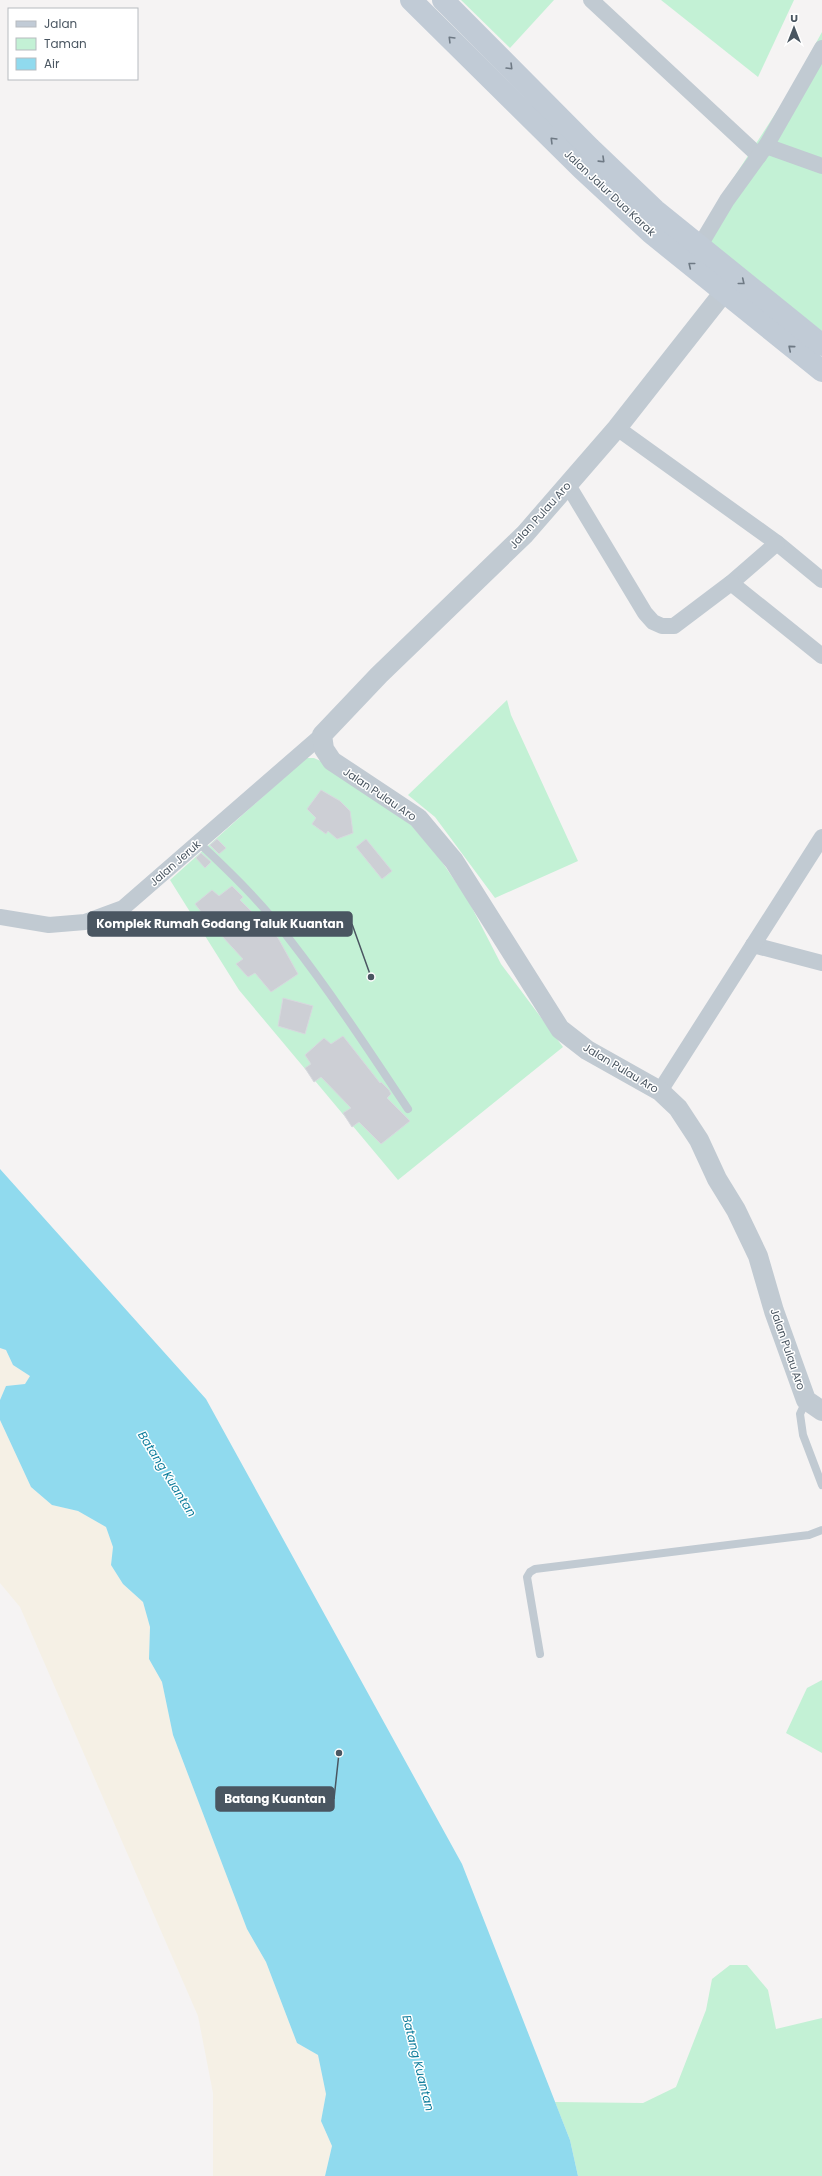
<svg xmlns="http://www.w3.org/2000/svg" width="822" height="2176" viewBox="0 0 822 2176" font-family="Poppins,sans-serif">
<rect width="100%" height="100%" fill="#f5f3f3"/>
<g fill="#c3f1d5">
<path d="M461,0H554L510,48Z"/>
<path d="M661,0H794L758,77Z"/>
<path d="M822,32V331L700,237L723,194L785,99Z"/>
<path d="M507,700L511,715L578,861L495,898L435,817L408,795Z"/>
<path d="M306,758H314L325,763L411,825L438,856L468,900L501,964L563,1047L398,1180L239,990L170,880Z"/>
<path d="M822,1680V1753L786,1733L807,1688Z"/>
<path d="M730,1965H747L768,1990L776,2029L822,2018V2176H578L570,2140L555,2102L643,2103L676,2087L706,2010L712,1979Z"/>
</g>
<g fill="#f5f0e5">
<path d="M0,1348L6,1350L13,1365L30,1376L25,1384L6,1386L0,1400Z"/>
<path d="M0,1420L31,1487L52,1505L78,1511L106,1527L113,1547L111,1565L123,1584L143,1602L150,1627L149,1659L162,1682L173,1735L247,1929L266,1962L297,2043L318,2055L326,2094L321,2121L332,2146L325,2176H213V2093L198,2016L20,1607L0,1583Z"/>
</g>
<path fill="#90daee" d="M0,1169L206,1399L462,1864L570,2140L578,2176H325L332,2146L321,2121L326,2094L318,2055L297,2043L266,1962L247,1929L173,1735L162,1682L149,1659L150,1627L143,1602L123,1584L111,1565L113,1547L106,1527L78,1511L52,1505L31,1487L0,1420V1400L6,1386L25,1384L30,1376L13,1365L6,1350L0,1348Z"/>
<g fill="#cdcfd5" stroke="#d7d9de">
<path d="M321,790L340,801L350,811L353,833L337,839L328,831L326,834L312,824L316,818L307,809Z"/>
<path d="M217,839L226,848L219,854L210,845Z"/>
<path d="M366,839L392,871L382,879L356,847Z"/>
<path d="M201,853L211,862L205,868L196,858Z"/>
<path d="M232,886L243,897L240,900L278,938L298,974L271,992L255,973L248,977L236,964L243,959L211,924L202,928L196,919L202,913L195,904L212,890L219,896Z"/>
<path d="M283,998L313,1006L305,1034L278,1026Z"/>
<path d="M343,1036L380,1083L381,1082L389,1090L391,1094L387,1098L410,1121L381,1144L359,1122L352,1127L343,1113L351,1108L321,1077L314,1082L305,1068L311,1064L305,1055L324,1038L331,1044Z"/>
</g>
<g fill="none" stroke-linecap="round" stroke-linejoin="round">
<g stroke="#c1cad2" stroke-width="8">
<path d="M199,843C231,873 263,904 290,940C332,994 370,1052 408,1109"/>
<path d="M806,1401L800,1414L803,1435L822,1485"/>
<path d="M540,1654L527,1577L530,1572L535,1569L809,1535L822,1530"/>
</g>
<g stroke="#c1cad2" stroke-width="16">
<path d="M591,0L759,156"/>
<path d="M766,146L822,166"/>
<path d="M699,247L727,200L766,146L822,48"/>
<path d="M617,428L777,543L822,580"/>
<path d="M568,485L645,613L653,622L662,626H674L731,583L777,543"/>
<path d="M731,583L822,656"/>
<path d="M0,917L49,925L85,922L123,908L322,735"/>
<path d="M753,945L822,963"/>
<path d="M660,1091L822,837"/>
</g>
<path stroke="#c1cad2" stroke-width="20" d="M724,292L617,428L525,534L379,675L322,735L324,749L332,761L418,818L454,861L560,1029L587,1050L660,1091L678,1108L699,1140L717,1179L736,1210L758,1256L774,1311L806,1400L822,1411"/>
<g stroke="#c1cbd6" stroke-width="22">
<path d="M411,0L582,169L651,233L822,371"/>
<path d="M443,0L590,148L655,210L822,345"/>
</g>
</g>
<defs><path id="oneway-chevron" d="M-2-3.5L2.5 0L-2 3.5" fill="none" stroke-width="1.6" stroke-linecap="round" stroke-linejoin="round"/></defs>
<g stroke="#6e7984">
<use href="#oneway-chevron" transform="translate(451 39) rotate(-135)"/>
<use href="#oneway-chevron" transform="translate(510 67) rotate(45)"/>
<use href="#oneway-chevron" transform="translate(553 140) rotate(-135)"/>
<use href="#oneway-chevron" transform="translate(602 160) rotate(44)"/>
<use href="#oneway-chevron" transform="translate(691 265) rotate(-141)"/>
<use href="#oneway-chevron" transform="translate(742 282) rotate(39)"/>
<use href="#oneway-chevron" transform="translate(791 348) rotate(-140)"/>
</g>
<g text-anchor="middle" stroke-width="3" stroke-linejoin="round" paint-order="stroke">
<g font-size="11" fill="#4a5661" stroke="#fff">
<text transform="translate(610 193) rotate(43)" y="4">Jalan Jalur Dua Karak</text>
<text transform="translate(540 515) rotate(-48)" y="4">Jalan Pulau Aro</text>
<text transform="translate(380 794) rotate(34)" y="4">Jalan Pulau Aro</text>
<text transform="translate(175 863) rotate(-41)" y="4">Jalan Jeruk</text>
<text transform="translate(621 1068) rotate(31)" y="4">Jalan Pulau Aro</text>
<text transform="translate(788 1349) rotate(71)" y="4">Jalan Pulau Aro</text>
</g>
<g font-size="12" font-style="italic" fill="#0c7c9b" stroke="#fff">
<text transform="translate(167 1474) rotate(58)" y="4">Batang Kuantan</text>
<text transform="translate(418 2063) rotate(76)" y="4">Batang Kuantan</text>
</g>
</g>
<path fill="none" stroke="#4a5661" stroke-width="1.5" d="M371 977L352 924M339 1753L334 1799"/>
<g fill="#4a5661" stroke="#fff" stroke-width="1.5">
<circle cx="371" cy="977" r="4"/>
<circle cx="339" cy="1753" r="4"/>
</g>
<g fill="#4a5661" stroke="#4a5661" stroke-width="1.5">
<rect x="88" y="912" width="264" height="24" rx="4"/>
<rect x="216" y="1787" width="118" height="24" rx="4"/>
</g>
<g font-size="12" text-anchor="middle" font-weight="bold" fill="#fff">
<text x="220" y="928">Komplek Rumah Godang Taluk Kuantan</text>
<text x="275" y="1803">Batang Kuantan</text>
</g>
<rect x="8" y="8" width="130" height="72" fill="#ffffff" stroke="#b7bbc0"/>
<rect x="16" y="21" width="20" height="6" fill="#c1cbd6" stroke="#b7bbc0"/>
<text x="44" y="28" font-size="12" fill="#4a5661">Jalan</text>
<rect x="16" y="38" width="20" height="12" fill="#c3f1d5" stroke="#b7bbc0"/>
<text x="44" y="48" font-size="12" fill="#4a5661">Taman</text>
<rect x="16" y="58" width="20" height="12" fill="#90daee" stroke="#b7bbc0"/>
<text x="44" y="68" font-size="12" fill="#4a5661">Air</text>
<g transform="translate(794 28)" stroke="#ffffff" stroke-width="3" paint-order="stroke">
<path d="M0-3L7 15L0 10L-7 15Z" fill="#4a5661"/>
<text y="-6" font-size="11" font-weight="bold" text-anchor="middle" fill="#4a5661">U</text>
</g>
</svg>
